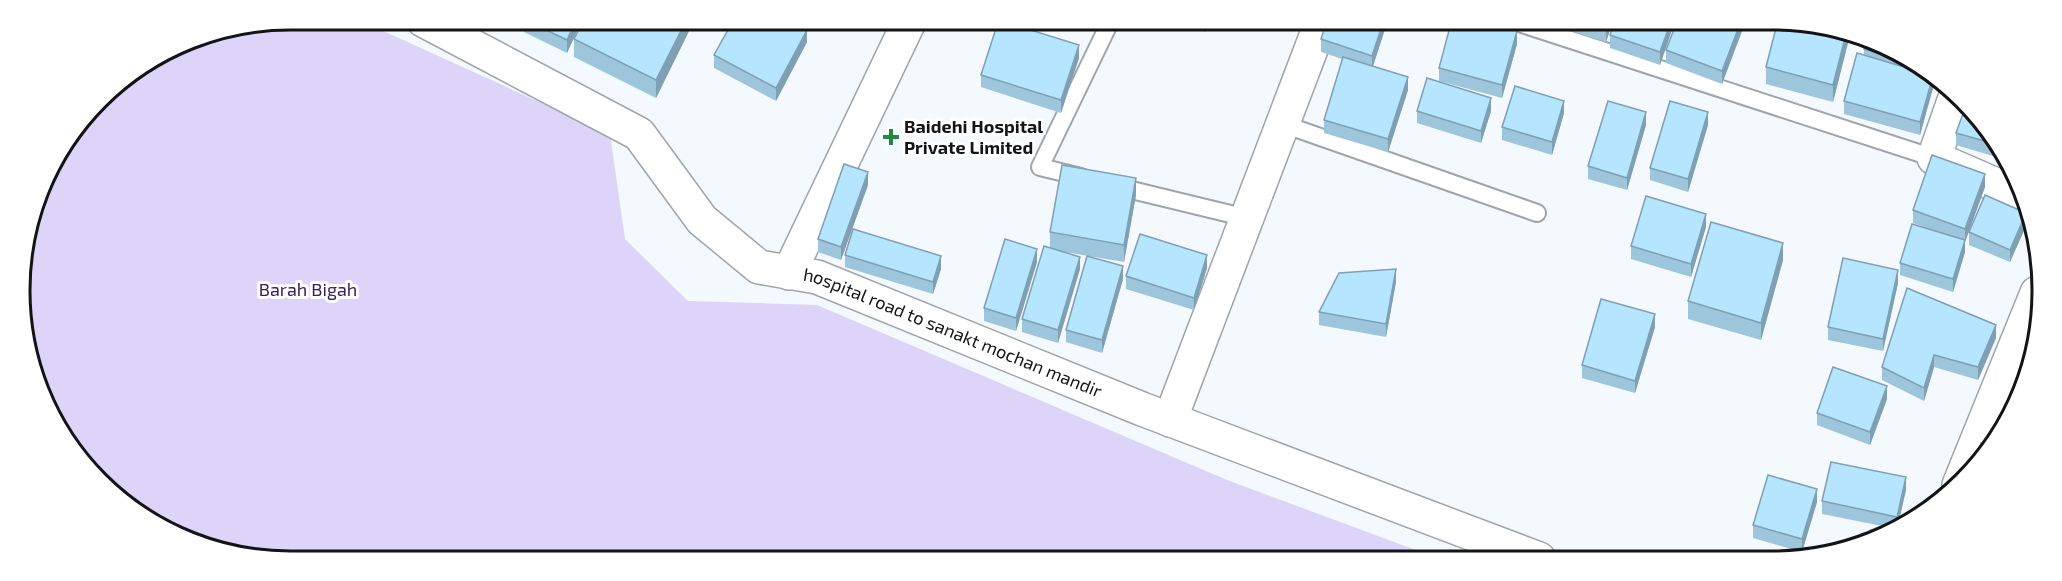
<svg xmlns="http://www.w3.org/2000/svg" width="2062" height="581" viewBox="0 0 2062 581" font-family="'Exo 2',sans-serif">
<rect width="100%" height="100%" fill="#f4f9fe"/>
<path fill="#ddd4fa" d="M291,20H359L610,134L625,239L688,301L817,305L1227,480L1440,559L238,556L155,525L76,456L29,361L20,272L48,170L112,87L187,40Z"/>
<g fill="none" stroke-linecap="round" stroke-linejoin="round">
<g stroke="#a0a5ac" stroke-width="20">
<g id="service">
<path d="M1522,24L1934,158"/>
<path d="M1283,124L1537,213"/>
<path d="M1081,177L1040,167L1110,22"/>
<path d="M1115,186L1247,218"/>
</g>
</g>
<g stroke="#a0a5ac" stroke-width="36">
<g id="minor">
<path d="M1955,98L1934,158L2019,195"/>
<path d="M789,273L909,22"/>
<path d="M1170,420L1321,23"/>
<path d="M1959,485L2037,293"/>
</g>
</g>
<g stroke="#a0a5ac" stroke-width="36">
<g id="tertiary">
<path id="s1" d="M423,20L639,134L702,220L759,267L817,277L1142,409L1539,559"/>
</g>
</g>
<use href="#service" stroke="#fff" stroke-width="16"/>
<use href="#minor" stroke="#fff" stroke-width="33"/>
<use href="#tertiary" stroke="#fff" stroke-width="33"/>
</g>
<g fill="#9dc5db">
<path d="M524,20H582L567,53L524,32Z"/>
<path d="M694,21L656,98L574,57V39Z"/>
<path d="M1058,22H1083L1079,31Z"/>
<path d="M1180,22L1209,23L1205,32Z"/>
<path d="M1387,23L1373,66L1408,90L1388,152L1324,133V120L1342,59L1321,52V39Z"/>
<path d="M1549,24H1612L1606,42Z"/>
<path d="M1614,24H1674L1660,65L1610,48V35Z"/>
<path d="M1744,24L1722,84L1666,63V50Z"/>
<path d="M1824,25L1850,35L1833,102L1766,84V67Z"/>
<path d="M807,42L776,101L714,68V55Z"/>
<path d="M1517,44L1502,98L1439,81V68Z"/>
<path d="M1864,49L1922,65L1937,80L1936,83L1933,82V88L1920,135L1844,114V101L1864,55Z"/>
<path d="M1079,58L1061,113L981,87V75Z"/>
<path d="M1417,111H1491L1481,143L1417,123Z"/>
<path d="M1564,113L1552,155L1502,140V127Z"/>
<path d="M1646,125L1627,190L1588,179V166Z"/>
<path d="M1708,125L1688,192L1650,180V168Z"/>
<path d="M1956,133L1997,140L2004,157L2003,159L1956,145Z"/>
<path d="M868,185L841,260L818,252V239Z"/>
<path d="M1985,187L1965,242V252L1953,292L1900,275V263L1927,228L1913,223V210Z"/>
<path d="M1136,195L1124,262L1065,252L1080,269L1058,343L1022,332V319L1050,248V232Z"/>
<path d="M2026,226L2010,262L1969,245V232Z"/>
<path d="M1706,227L1691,277L1631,259V246Z"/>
<path d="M845,255L941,269L933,294L845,267Z"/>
<path d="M1783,260L1761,340L1688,319V301Z"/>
<path d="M1037,262L1016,331L984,321V308Z"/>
<path d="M1207,268L1194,310L1126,289V276Z"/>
<path d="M1123,279L1102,353L1066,342V330Z"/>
<path d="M1396,282L1386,337L1319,325V312Z"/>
<path d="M1898,283L1883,351L1828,340V327Z"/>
<path d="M1655,327L1635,393L1582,378V365Z"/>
<path d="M1996,338L1978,380L1934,367L1924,401L1882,380V367Z"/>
<path d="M1887,399L1870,445L1817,425V413Z"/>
<path d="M1906,490L1897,529L1822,514V501Z"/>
<path d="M1817,502L1802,552L1753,538V525Z"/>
</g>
<g fill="#7fa0b2">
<path d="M576,20H582L567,53V40Z"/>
<path d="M686,21H694L656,98V80Z"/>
<path d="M1079,22H1083L1079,31Z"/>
<path d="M1205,23H1209L1205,32Z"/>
<path d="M1383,23H1387L1372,69V56Z"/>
<path d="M1608,24H1612L1606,42V29Z"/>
<path d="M1670,24H1674L1660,65V52Z"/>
<path d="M1740,24H1744V26L1722,84V71Z"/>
<path d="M807,30V42L776,101V88Z"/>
<path d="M1517,31V44L1502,98V85Z"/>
<path d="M1846,34L1850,35L1833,102V85Z"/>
<path d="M1079,45V58L1061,113V100Z"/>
<path d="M1933,76V88L1920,135V122Z"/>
<path d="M1408,77V90L1388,152V139Z"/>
<path d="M1491,98V111L1481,143V131Z"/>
<path d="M1564,101V113L1552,155V142Z"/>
<path d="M1646,112V125L1627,190V178Z"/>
<path d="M1708,112V125L1688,192V179Z"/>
<path d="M868,172V185L841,260V247Z"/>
<path d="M1985,174V187L1965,242V229Z"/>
<path d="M1136,178V195L1124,262V245Z"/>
<path d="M2026,213V226L2010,262V250Z"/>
<path d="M1706,214V227L1691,277V264Z"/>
<path d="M1965,240V252L1953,292V279Z"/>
<path d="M1783,243V260L1761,340V323Z"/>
<path d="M1037,249V262L1016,331V318Z"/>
<path d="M1207,255V268L1194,310V298Z"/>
<path d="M941,256V269L933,294V282Z"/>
<path d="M1080,257V269L1058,343V330Z"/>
<path d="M1123,266V279L1102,353V340Z"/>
<path d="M1396,269V282L1386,337V324Z"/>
<path d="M1898,270V283L1883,351V339Z"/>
<path d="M1655,314V327L1635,393V381Z"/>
<path d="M1996,325V338L1978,380V367Z"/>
<path d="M1934,355V367L1924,401V388Z"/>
<path d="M1887,386V399L1870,445V432Z"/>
<path d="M1906,477V490L1897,529V517Z"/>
<path d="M1817,489V502L1802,552V539Z"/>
</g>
<g fill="#b6e5ff" stroke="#7fa0b2" stroke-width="1.5">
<path d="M525,20H576L567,40Z"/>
<path d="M584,20L686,21L656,80L574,39Z"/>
<path d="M733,21H792L807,30L776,88L714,55Z"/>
<path d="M998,22H1005L1079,45L1061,100L981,75Z"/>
<path d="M1326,23H1383L1372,56L1321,39Z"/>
<path d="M1451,23L1489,24L1517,31L1502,85L1439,68Z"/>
<path d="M1589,24H1608L1606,29Z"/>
<path d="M1614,24H1670L1660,52L1610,35Z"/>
<path d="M1676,24H1740L1722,71L1666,50Z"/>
<path d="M1777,24L1824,25L1846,34L1833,85L1766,67Z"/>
<path d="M1866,42L1922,65L1923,66L1864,49Z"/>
<path d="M1857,53L1931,75L1933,76L1920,122L1844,101Z"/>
<path d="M1343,57L1408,77L1388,139L1324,120Z"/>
<path d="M1427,78L1491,98L1481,131L1417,111Z"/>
<path d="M1515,86L1564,101L1552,142L1502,127Z"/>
<path d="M1608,101L1646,112L1627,178L1588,166Z"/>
<path d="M1670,101L1708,112L1688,179L1650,168Z"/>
<path d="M1965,108L1997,140L1999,145L1956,133Z"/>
<path d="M1932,155L1985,174L1965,229L1913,210Z"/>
<path d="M844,164L868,172L841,247L818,239Z"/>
<path d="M1062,165L1136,178L1124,245L1050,232Z"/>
<path d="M1985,195L2026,213L2010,250L1969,232Z"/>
<path d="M1646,196L1706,214L1691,264L1631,246Z"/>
<path d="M1711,222L1783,243L1761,323L1688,301Z"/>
<path d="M1912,224L1965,240L1953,279L1900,263Z"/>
<path d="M853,229L941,256L933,282L845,255Z"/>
<path d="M1140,234L1207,255L1194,298L1126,276Z"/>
<path d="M1005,239L1037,249L1016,318L984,308Z"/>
<path d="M1044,246L1080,257L1058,330L1022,319Z"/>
<path d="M1087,256L1123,266L1102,340L1066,330Z"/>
<path d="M1843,258L1898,270L1883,339L1828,327Z"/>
<path d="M1396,269L1386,324L1319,312L1339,273Z"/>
<path d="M1907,288L1996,325L1978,367L1934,355L1924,388L1882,367Z"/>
<path d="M1601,299L1655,314L1635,381L1582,365Z"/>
<path d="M1833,367L1887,386L1870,432L1817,413Z"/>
<path d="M1981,443L1989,446L1973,468Z"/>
<path d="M1831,462L1906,477L1897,517L1822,501Z"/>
<path d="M1768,475L1817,489L1802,539L1753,525Z"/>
<path d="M1871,530L1887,535L1868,541Z"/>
</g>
<path fill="#218b42" stroke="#fff" stroke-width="2" d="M888 128h6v6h6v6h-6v6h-6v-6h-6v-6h6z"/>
<g text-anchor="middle" stroke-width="6" stroke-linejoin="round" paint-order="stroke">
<g font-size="18" font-weight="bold" fill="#121416" stroke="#fff" text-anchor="start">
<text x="904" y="133">Baidehi Hospital<tspan x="904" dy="21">Private Limited</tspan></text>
</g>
<g font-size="18" fill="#342357" stroke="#fff">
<text x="308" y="296">Barah Bigah</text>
</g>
<g font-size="18" fill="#121416" stroke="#fff">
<text dy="6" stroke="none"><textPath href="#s1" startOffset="630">hospital road to sanakt mochan mandir</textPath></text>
</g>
</g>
<path d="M0 0H2062V581H0ZM290 30H1772A260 260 0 0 1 2032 290V291A260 260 0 0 1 1772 551H290A260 260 0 0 1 30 291V290A260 260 0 0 1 290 30Z" fill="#fff" fill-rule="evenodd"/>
<path fill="none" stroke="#121416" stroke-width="3" d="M290 30H1772A260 260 0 0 1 2032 290V291A260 260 0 0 1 1772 551H290A260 260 0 0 1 30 291V290A260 260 0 0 1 290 30Z"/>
</svg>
